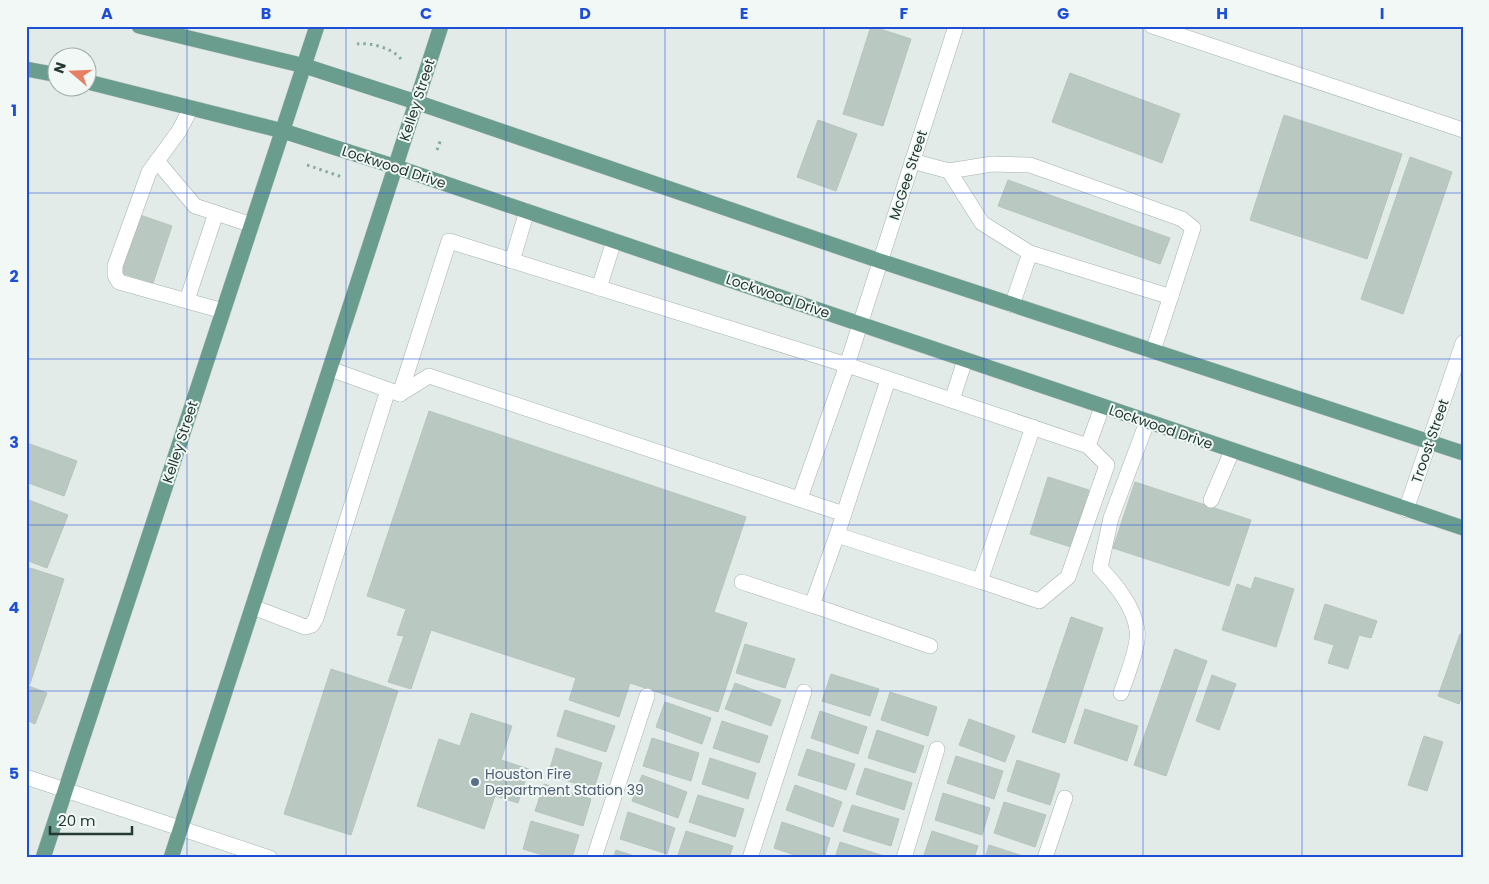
<svg xmlns="http://www.w3.org/2000/svg" width="1489" height="884" viewBox="0 0 1489 884" font-family="Poppins,sans-serif">
<rect width="100%" height="100%" fill="#e2ebe7"/>
<g fill="#bac8c2" stroke="#b5c4bd">
<path d="M871,26L911,39L883,126L843,114Z"/>
<path d="M1070,73L1180,114L1162,163L1052,122Z"/>
<path d="M1284,115L1402,154L1367,259L1250,220Z"/>
<path d="M818,120L857,134L836,191L797,177Z"/>
<path d="M1410,157L1452,172L1403,314L1361,299Z"/>
<path d="M1008,180L1170,238L1160,264L998,206Z"/>
<path d="M137,214L172,226L153,283L118,272Z"/>
<path d="M429,411L746,517L714,612L747,623L718,712L630,683L619,717L569,700L576,678L431,630L411,689L388,682L404,636L397,635L406,609L367,596Z"/>
<path d="M27,443L77,461L64,496L26,482Z"/>
<path d="M1048,477L1089,490L1071,547L1030,534Z"/>
<path d="M1135,482L1251,520L1229,586L1113,548Z"/>
<path d="M26,499L68,515L47,568L26,560Z"/>
<path d="M30,568L64,579L30,684L26,683V579Z"/>
<path d="M1255,577L1294,589L1276,647L1222,630L1237,584L1251,589Z"/>
<path d="M1325,604L1377,621L1371,638L1359,635L1348,669L1328,663L1334,645L1314,639Z"/>
<path d="M1071,617L1103,628L1065,743L1032,732Z"/>
<path d="M1460,634L1463,635V692L1459,704L1438,696Z"/>
<path d="M745,644L795,659L785,688L736,673Z"/>
<path d="M1175,649L1207,661L1166,776L1134,765Z"/>
<path d="M331,669L398,691L351,835L284,814Z"/>
<path d="M831,674L879,689L870,716L822,701Z"/>
<path d="M1212,675L1236,684L1219,730L1196,721Z"/>
<path d="M735,683L781,700L771,726L725,709Z"/>
<path d="M26,685L47,693L35,724L26,720Z"/>
<path d="M890,692L937,707L928,736L881,720Z"/>
<path d="M665,702L711,718L702,744L656,727Z"/>
<path d="M1085,709L1138,726L1127,761L1074,743Z"/>
<path d="M565,710L615,726L606,752L557,736Z"/>
<path d="M820,711L867,727L858,754L811,738Z"/>
<path d="M471,713L512,726L501,760L529,769L518,803L495,796L484,829L417,806L439,739L460,746Z"/>
<path d="M969,719L1015,736L1005,762L959,745Z"/>
<path d="M722,721L768,736L759,763L713,748Z"/>
<path d="M877,730L924,746L915,773L868,758Z"/>
<path d="M1424,736L1443,742L1427,791L1408,785Z"/>
<path d="M652,738L699,753L691,781L643,766Z"/>
<path d="M556,748L602,763L594,789L548,775Z"/>
<path d="M807,749L855,764L846,790L798,775Z"/>
<path d="M956,756L1003,771L994,799L947,783Z"/>
<path d="M710,758L756,773L748,799L702,784Z"/>
<path d="M1017,760L1060,774L1050,805L1007,791Z"/>
<path d="M865,768L912,783L904,810L856,794Z"/>
<path d="M642,775L687,792L678,818L632,801Z"/>
<path d="M544,784L591,799L583,826L535,811Z"/>
<path d="M795,785L842,802L833,827L786,810Z"/>
<path d="M943,793L990,808L982,835L935,820Z"/>
<path d="M698,795L744,809L735,837L689,822Z"/>
<path d="M1004,802L1046,815L1035,847L994,833Z"/>
<path d="M852,805L899,819L891,846L843,831Z"/>
<path d="M628,812L675,828L667,854L620,839Z"/>
<path d="M531,821L579,835L572,858H552L523,849Z"/>
<path d="M782,822L830,838L824,858H803L774,848Z"/>
<path d="M686,831L733,846L729,858H677Z"/>
<path d="M932,831L978,846L974,858H923Z"/>
<path d="M840,842L887,857L886,858H835Z"/>
<path d="M989,845L1029,858H985Z"/>
<path d="M616,850L640,858H613Z"/>
</g>
<g fill="none" stroke-linecap="round" stroke-linejoin="round">
<g stroke="#a5b2ad" stroke-width="16">
<g id="minor">
<path d="M1152,26L1463,130"/>
<path d="M191,108L179,131L149,172L115,266V275L119,282L223,311"/>
<path d="M157,161L195,206L252,225"/>
<path d="M912,161L949,171L992,164L1030,165L1182,219L1193,228L1153,351"/>
<path d="M949,171L982,223L1030,253"/>
<path d="M512,261L527,211"/>
<path d="M599,288L614,241"/>
<path d="M187,300L216,213"/>
<path d="M1012,305L1030,253L1171,297"/>
<path d="M330,369L400,394L429,376L844,514"/>
<path d="M888,380L837,535L980,581L1033,427"/>
<path d="M400,394L449,241L847,365L1088,446L1102,407"/>
<path d="M952,400L965,360"/>
<path d="M800,498L847,365L956,26"/>
<path d="M1211,500L1232,451"/>
<path d="M1406,510L1463,343"/>
<path d="M980,581L1039,601L1068,577L1107,465L1088,446"/>
<path d="M742,582L812,605L837,535"/>
<path d="M812,605L930,646"/>
<path d="M253,607L305,627L312,625L316,618L388,390"/>
<path d="M1121,693C1126,678 1140,644 1137,630C1134,606 1115,584 1100,568L1111,518L1147,422"/>
<path d="M26,777L270,858"/>
<path d="M594,858L647,696"/>
<path d="M750,858L804,692"/>
<path d="M904,858L937,749"/>
<path d="M1045,858L1065,798"/>
</g>
</g>
<g stroke="#c1c8c6" stroke-width="16">
<g id="major">
<path d="M139,26L305,66L416,102L880,261L1463,453"/>
<path d="M26,69L58,75"/>
<path d="M88,82L283,131L396,167L1463,528"/>
<path d="M43,858L317,26"/>
<path d="M171,858L441,26"/>
</g>
</g>
<g stroke="#85ac9e" stroke-width="3" stroke-dasharray="2.5 4" stroke-linecap="butt">
<path d="M357,44C370,42 392,48 401,59"/>
<path d="M437,150L441,139"/>
<path d="M307,165L342,177"/>
</g>
<use href="#minor" stroke="#fff" stroke-width="15"/>
<use href="#major" stroke="#6a9d8e" stroke-width="15"/>
</g>
<path fill="none" stroke="#1d4ed8" stroke-width="1" stroke-opacity="0.55" d="M187,26V858M346,26V858M506,26V858M665,26V858M824,26V858M984,26V858M1143,26V858M1302,26V858M26,193H1463M26,359H1463M26,525H1463M26,691H1463"/>
<circle fill="#5c6f8a" stroke="#f2f8f5" stroke-width="2" cx="475" cy="782" r="5"/>
<g text-anchor="middle" stroke-width="4" stroke-linejoin="round" paint-order="stroke">
<g font-size="14" fill="#233a33" stroke="#f2f8f5">
<text transform="translate(417 100) rotate(-72)" y="5">Kelley Street</text>
<text transform="translate(394 167) rotate(18)" y="5">Lockwood Drive</text>
<text transform="translate(908 175) rotate(-72)" y="5">McGee Street</text>
<text transform="translate(778 296) rotate(19)" y="5">Lockwood Drive</text>
<text transform="translate(1161 427) rotate(19)" y="5">Lockwood Drive</text>
<text transform="translate(1430 441) rotate(-71)" y="5">Troost Street</text>
<text transform="translate(180 442) rotate(-72)" y="5">Kelley Street</text>
</g>
<g font-size="14" fill="#4e5e75" stroke="#f2f8f5" text-anchor="start">
<text x="485" y="779">Houston Fire<tspan x="485" dy="16">Department Station 39</tspan></text>
</g>
</g>
<rect width="1489" height="884" fill="none" stroke="#f2f8f5" stroke-width="55"/>
<g transform="translate(72 72) rotate(289)"><circle r="24" fill="#f2f8f5" stroke="#9faca7"/>
<path d="M0-4L9 19L0 12L-9 19Z" fill="#e77f64"/>
<text y="-8" font-size="14" font-weight="bold" text-anchor="middle" fill="#233a33">N</text>
</g>
<path d="M50 826v8h82v-8" fill="none" stroke="#233a33" stroke-width="2.5"/>
<text x="58" y="826" font-size="15" fill="#233a33" stroke="#f2f8f5" stroke-width="4" paint-order="stroke">20 m</text>
<rect x="28" y="28" width="1434" height="828" fill="none" stroke="#1d4ed8" stroke-width="2"/>
<g font-size="16" text-anchor="middle" font-weight="bold" fill="#1d4ed8">
<text x="107" y="19">A</text>
<text x="266" y="19">B</text>
<text x="426" y="19">C</text>
<text x="585" y="19">D</text>
<text x="744" y="19">E</text>
<text x="904" y="19">F</text>
<text x="1063" y="19">G</text>
<text x="1222" y="19">H</text>
<text x="1382" y="19">I</text>
<text x="14" y="116">1</text>
<text x="14" y="282">2</text>
<text x="14" y="448">3</text>
<text x="14" y="613">4</text>
<text x="14" y="779">5</text>
</g>
</svg>
